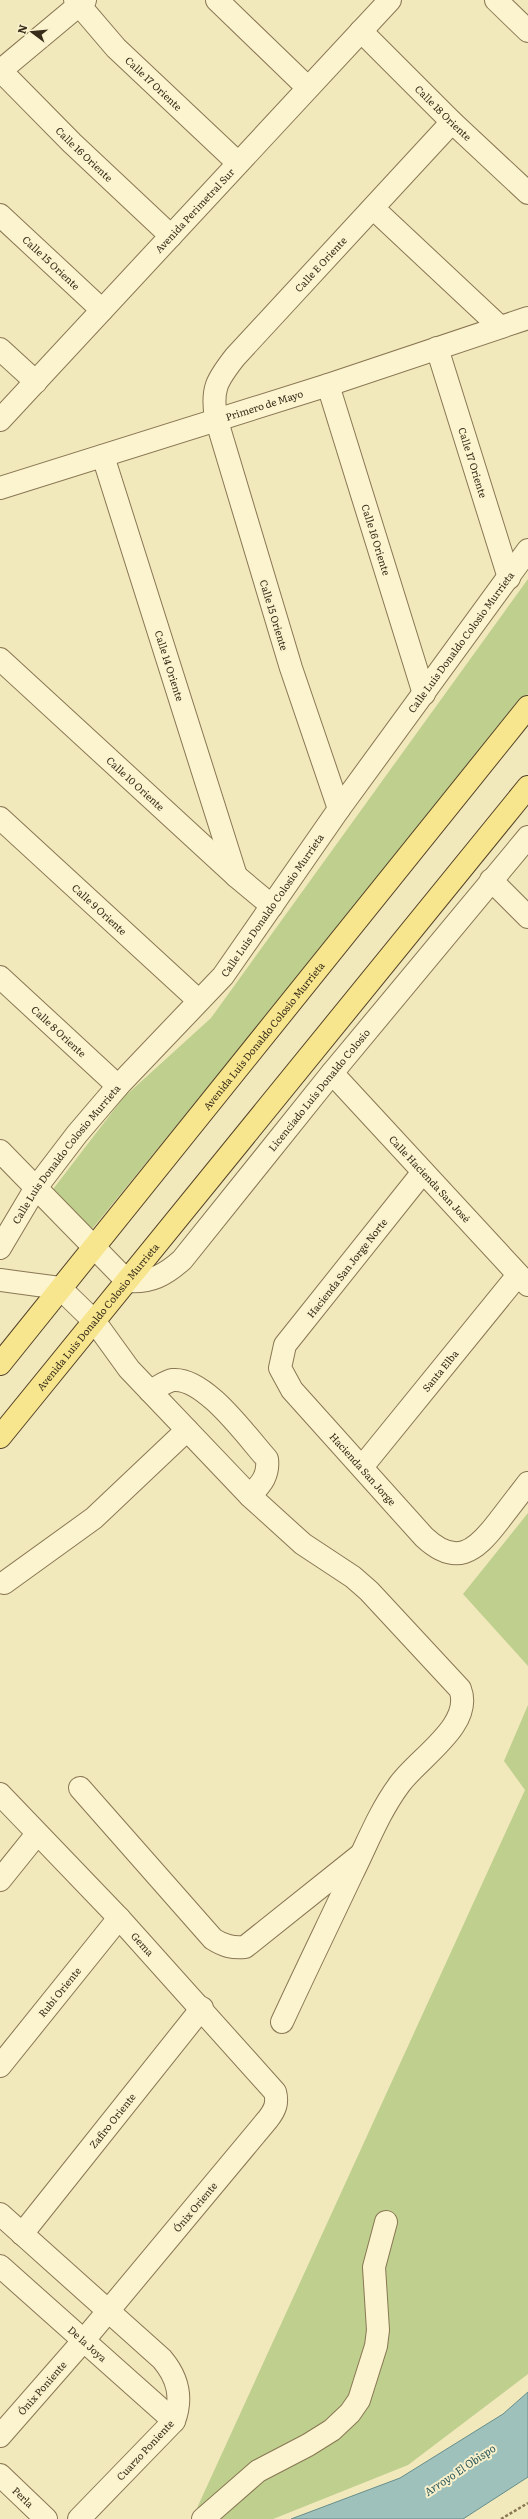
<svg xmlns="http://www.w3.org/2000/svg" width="528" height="2519" viewBox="0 0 528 2519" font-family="Literata,serif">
<rect width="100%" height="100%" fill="#f1e8bb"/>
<g fill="#becf8e">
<path d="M528,579V694L92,1229L47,1197L123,1098L211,1018Z"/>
<path d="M528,1513V1666L463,1594Z"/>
<path d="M528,1705V2374L408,2465L273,2519H192L525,1790L504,1761Z"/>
</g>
<path fill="#9fc1bc" stroke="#678f8b" d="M528,2392V2477L463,2519H291L400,2478L503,2414Z"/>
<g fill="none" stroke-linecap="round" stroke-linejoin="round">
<g stroke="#897754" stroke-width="24">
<g id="minor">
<path id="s1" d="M75,0L116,48L238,163"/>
<path d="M217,0L307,87"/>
<path d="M496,0L528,31"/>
<path id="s2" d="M361,31L452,122L528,193"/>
<path id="s3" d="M0,70L72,143L171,236"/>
<path d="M0,71L85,0"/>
<path d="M374,209L500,327"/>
<path id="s4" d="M0,215L102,310"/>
<path id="s5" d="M437,348L509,578"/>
<path d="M0,349L36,382"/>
<path id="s6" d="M328,385L424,694"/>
<path id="s7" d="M0,420L390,0"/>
<path id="s8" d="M103,456L236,876"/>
<path id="s9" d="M0,488L328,385L528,318"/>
<path id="s10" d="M0,659L236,876L272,906"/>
<path id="s11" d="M339,809L291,668L216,418C211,389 217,380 235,357L452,122"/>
<path id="s12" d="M0,818L198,1000"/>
<path d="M491,880L528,917"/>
<path id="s13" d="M0,977L118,1086"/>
<path id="s14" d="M332,1073L528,1285"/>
<path id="s15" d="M0,1151L127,1281C151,1283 165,1275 182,1260L332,1073L528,837"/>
<path id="s16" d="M423,1172L285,1345L280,1368L292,1390L424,1537C456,1567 475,1552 498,1522C508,1509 518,1496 528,1483"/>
<path id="s17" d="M0,1248L35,1189L77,1134L118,1086L223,976L339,809L528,550"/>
<path d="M0,1280L60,1288L95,1322L129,1369L250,1496L303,1544L353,1577L369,1591L460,1689C474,1725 418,1758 399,1785C379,1812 367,1844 352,1874C329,1923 305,1972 282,2022"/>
<path d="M150,1391C157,1388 166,1381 173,1380C205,1377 247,1437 267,1459C269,1476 261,1484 250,1496"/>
<path id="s18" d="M362,1467L518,1275"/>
<path d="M4,1583L94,1518L187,1430"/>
<path d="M80,1788L213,1939C224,1946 232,1948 245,1947L359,1856"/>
<path id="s19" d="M0,1794L119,1918L275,2092C278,2103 275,2110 268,2119L84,2340L0,2436"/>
<path d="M0,1880L37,1834"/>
<path id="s20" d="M0,2066L119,1918"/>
<path d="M0,2214L162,2359C178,2378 183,2397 174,2421L79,2519"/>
<path id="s21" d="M22,2234L202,2008"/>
<path id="s22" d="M0,2266L174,2421"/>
<path id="s23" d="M0,2475L46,2519"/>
<path d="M203,2519L258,2471L308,2445L332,2430L350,2413L359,2400L376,2346L378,2330L374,2267L386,2222"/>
</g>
</g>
<g stroke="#564429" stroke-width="24">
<g id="major">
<path id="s24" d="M0,1364L528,707"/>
<path id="s25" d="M0,1437L528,787"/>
</g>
</g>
<path stroke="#897754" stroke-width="2.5" stroke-dasharray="3 2" stroke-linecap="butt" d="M501,2519L528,2503"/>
<use href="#minor" stroke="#fbf4ce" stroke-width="22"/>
<use href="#major" stroke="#f8e68e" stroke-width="22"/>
</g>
<g text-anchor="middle" stroke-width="4" stroke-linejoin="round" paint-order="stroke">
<g font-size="10" fill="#372c1a" stroke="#f8f1cb">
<text dy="4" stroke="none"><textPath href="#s1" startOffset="115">Calle 17 Oriente</textPath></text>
<text dy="4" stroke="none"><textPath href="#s2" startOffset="116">Calle 18 Oriente</textPath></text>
<text dy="4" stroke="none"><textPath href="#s3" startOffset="119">Calle 16 Oriente</textPath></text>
<text dy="4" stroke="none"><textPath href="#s7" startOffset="286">Avenida Perimetral Sur</textPath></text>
<text dy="4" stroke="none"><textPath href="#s4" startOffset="70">Calle 15 Oriente</textPath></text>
<text dy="4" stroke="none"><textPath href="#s11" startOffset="603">Calle E Oriente</textPath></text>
<text dy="4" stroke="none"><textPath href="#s9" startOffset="277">Primero de Mayo</textPath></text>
<text dy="4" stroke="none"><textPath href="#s5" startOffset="120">Calle 17 Oriente</textPath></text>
<text dy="4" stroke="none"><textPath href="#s6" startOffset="162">Calle 16 Oriente</textPath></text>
<text transform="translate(274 615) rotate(73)" y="4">Calle 15 Oriente</text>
<text dy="4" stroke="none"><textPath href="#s17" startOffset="763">Calle Luis Donaldo Colosio Murrieta</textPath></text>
<text dy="4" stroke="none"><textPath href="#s8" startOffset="220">Calle 14 Oriente</textPath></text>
<text dy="4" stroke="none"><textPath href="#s10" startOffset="184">Calle 10 Oriente</textPath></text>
<text dy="4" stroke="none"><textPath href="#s17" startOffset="439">Calle Luis Donaldo Colosio Murrieta</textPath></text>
<text dy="4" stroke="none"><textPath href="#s12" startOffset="135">Calle 9 Oriente</textPath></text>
<text dy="4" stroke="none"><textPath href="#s13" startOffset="80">Calle 8 Oriente</textPath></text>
<text dy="4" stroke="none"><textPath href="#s24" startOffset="421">Avenida Luis Donaldo Colosio Murrieta</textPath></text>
<text dy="4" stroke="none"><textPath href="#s15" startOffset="461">Licenciado Luis Donaldo Colosio</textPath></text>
<text dy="4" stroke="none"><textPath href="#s17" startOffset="115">Calle Luis Donaldo Colosio Murrieta</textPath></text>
<text dy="4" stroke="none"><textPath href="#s14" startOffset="144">Calle Hacienda San José</textPath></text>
<text transform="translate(347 1268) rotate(-52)" y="4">Hacienda San Jorge Norte</text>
<text dy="4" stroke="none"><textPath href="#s25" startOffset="155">Avenida Luis Donaldo Colosio Murrieta</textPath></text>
<text dy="4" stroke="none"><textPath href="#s18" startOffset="124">Santa Elba</textPath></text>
<text dy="4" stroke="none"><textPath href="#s16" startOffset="376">Hacienda San Jorge</textPath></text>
<text dy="4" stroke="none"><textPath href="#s19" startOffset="207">Gema</textPath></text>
<text dy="4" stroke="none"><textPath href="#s20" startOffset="95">Rubí Oriente</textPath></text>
<text dy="4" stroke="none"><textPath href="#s21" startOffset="145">Zafiro Oriente</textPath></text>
<text transform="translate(195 2207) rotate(-50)" y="4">Ónix Oriente</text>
<text dy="4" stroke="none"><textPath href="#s22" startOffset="117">De la Joya</textPath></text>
<text transform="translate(42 2388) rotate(-49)" y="4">Ónix Poniente</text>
<text transform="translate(145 2450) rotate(-47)" y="4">Cuarzo Poniente</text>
<text dy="4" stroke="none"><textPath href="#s23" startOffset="32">Perla</textPath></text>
</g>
<g font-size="11" font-style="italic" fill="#285458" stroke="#f8f1cb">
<text transform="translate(460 2470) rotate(-34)" y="4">Arroyo El Obispo</text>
</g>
</g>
<g transform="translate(32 32) rotate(286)" stroke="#f8f1cb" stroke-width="3" paint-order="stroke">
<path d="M0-3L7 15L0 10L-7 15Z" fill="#372c1a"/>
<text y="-6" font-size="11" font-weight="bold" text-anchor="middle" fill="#372c1a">N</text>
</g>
</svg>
